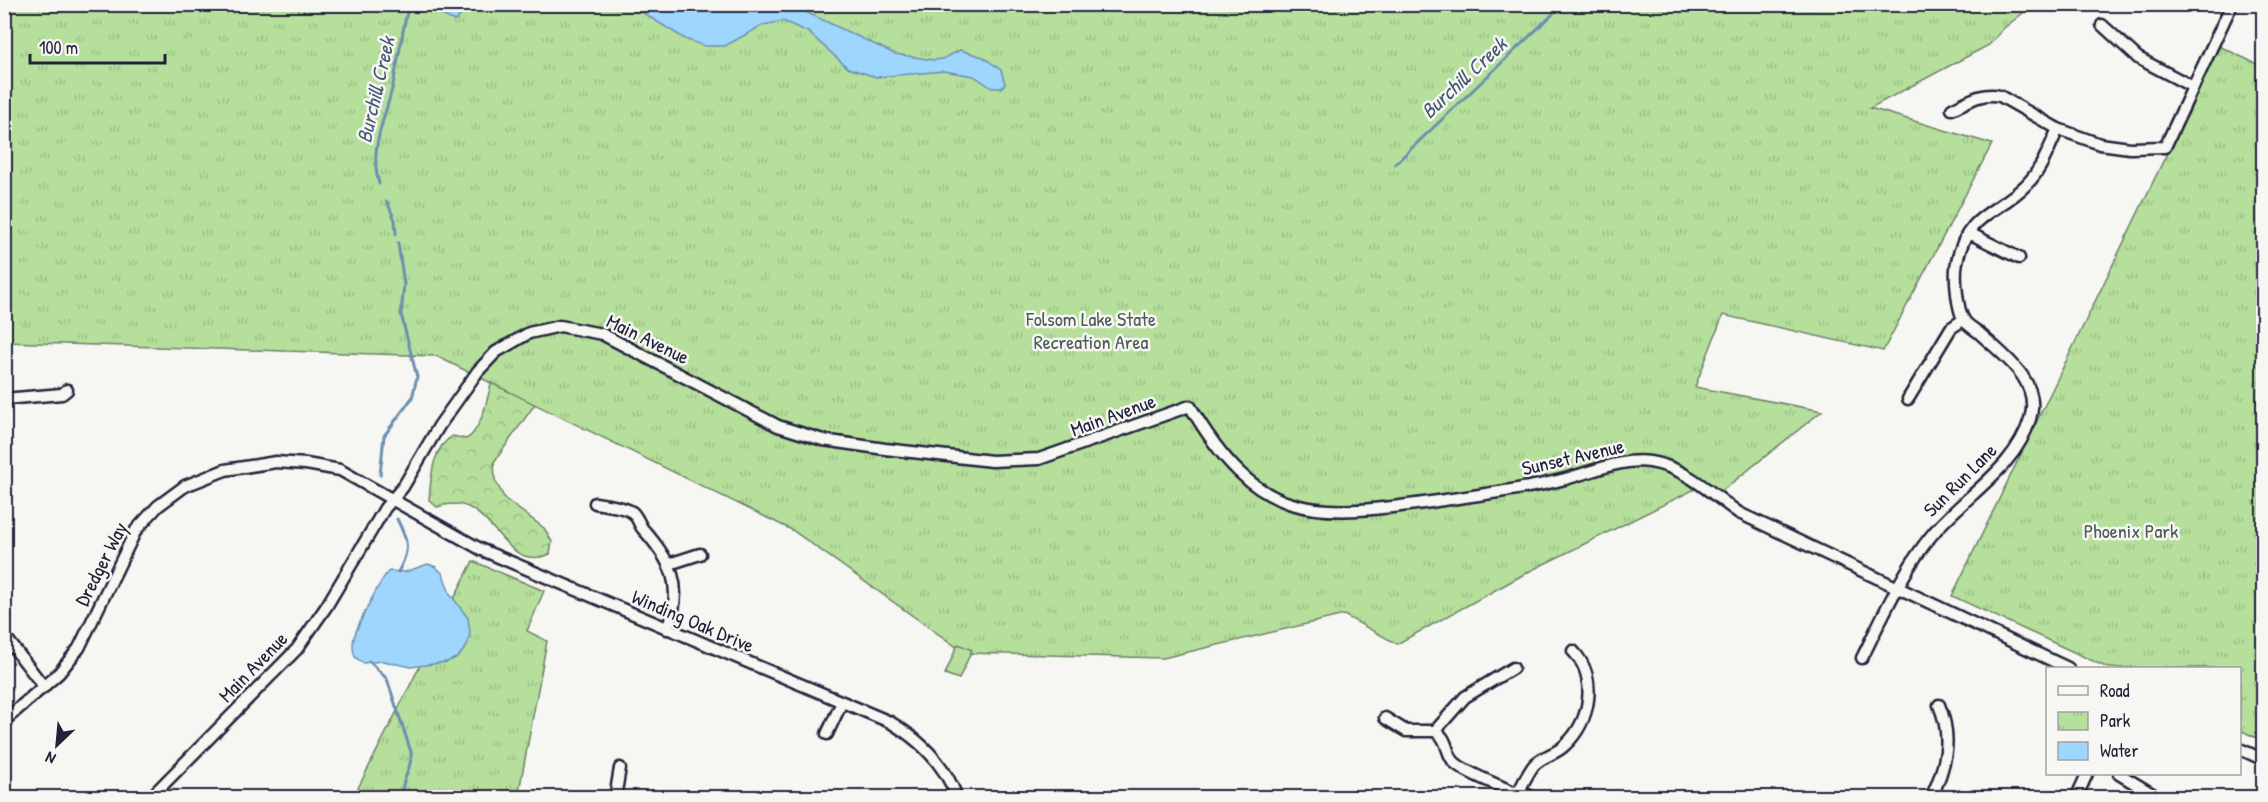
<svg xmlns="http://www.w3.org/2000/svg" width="2268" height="802" viewBox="0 0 2268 802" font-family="'Patrick Hand',sans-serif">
<defs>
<pattern id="forest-crowns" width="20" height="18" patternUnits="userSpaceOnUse" patternTransform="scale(1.5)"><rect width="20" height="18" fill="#b5df9b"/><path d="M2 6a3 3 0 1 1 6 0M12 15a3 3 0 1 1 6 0" fill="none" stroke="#9bbf86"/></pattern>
<pattern id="park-tufts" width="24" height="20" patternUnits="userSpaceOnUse" patternTransform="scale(1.5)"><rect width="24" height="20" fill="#b5df9b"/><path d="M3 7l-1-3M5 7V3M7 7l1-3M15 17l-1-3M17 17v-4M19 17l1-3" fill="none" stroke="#9bbf86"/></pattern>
</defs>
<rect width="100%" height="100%" fill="#f6f6f2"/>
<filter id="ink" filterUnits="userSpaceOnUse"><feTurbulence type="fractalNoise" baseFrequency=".0167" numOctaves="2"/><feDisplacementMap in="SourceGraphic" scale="12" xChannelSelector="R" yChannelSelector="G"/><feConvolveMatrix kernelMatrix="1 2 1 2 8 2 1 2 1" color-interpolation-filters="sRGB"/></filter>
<g filter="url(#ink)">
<path fill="url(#forest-crowns)" stroke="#6c806b" stroke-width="1.5" d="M494,370L538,400L494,462L495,480L505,499L544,528L552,542L550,554C498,576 495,487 437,507L429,500C431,477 432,447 453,436L466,439C483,431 490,387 494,370Z"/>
<g fill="url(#park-tufts)" stroke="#6c806b" stroke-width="1.5">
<path d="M5,5H2033L2004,28L1989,45L1870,108L1992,144L1883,351L1723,315L1695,387L1822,411L1718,494L1703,485L1530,571L1397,644L1344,615L1163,658L965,653L792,530L436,356L5,342Z"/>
<path d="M2219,46L2263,67V741L2240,730V668H2108L1952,596Z"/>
<path d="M473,561L544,591L527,631L547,641L518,797L353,798Z"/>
</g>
<path fill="#b5df9b" stroke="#6c806b" stroke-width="1.5" d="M958,644L972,650L959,679L945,674Z"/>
<g fill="#9ed6fe" stroke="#6c8eb0" stroke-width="1.5">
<path d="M639,4L791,5L895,54L933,60L943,59L960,50L983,57L1001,70L1005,84L1001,88H992L974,76L944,71L876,77L848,68L808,32L783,21L763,25L725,46H705L685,39L632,6Z"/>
<path d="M420,5V4L472,5L455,21Z"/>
<path d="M428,564L436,567L443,574L450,594L468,618L470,633L467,646L458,657L447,662L411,667L383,661L363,663L355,657C353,651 352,645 354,638C356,628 381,578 389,571L405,572Z"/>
</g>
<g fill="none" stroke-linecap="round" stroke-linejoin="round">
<g stroke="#6c8eb0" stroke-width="3">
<path d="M1395,164L1553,14"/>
<path d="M379,184C369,150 384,121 392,89C398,64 401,37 407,12L411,4"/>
<path d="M387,202L395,220L396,234"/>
<path d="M380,475L384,436L412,398L417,377L401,314L404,284L398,243"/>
<path d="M397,519C408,541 411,549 398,572"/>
<path d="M369,661L387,679L411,752C413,770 399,780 403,798"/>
</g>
<g stroke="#22223b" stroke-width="15">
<g id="minor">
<path d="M2102,25L2138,58L2193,87"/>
<path d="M1952,109C1969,101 1981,92 2000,96L2058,129L2100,144L2130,148L2165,147L2232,4"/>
<path d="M1969,233L2019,258"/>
<path d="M4,399L62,394L67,390"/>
<path d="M1908,399L1951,328L1963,320"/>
<path d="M595,503C606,505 622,506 632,512C636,515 639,523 642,528C671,560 685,586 667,629"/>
<path d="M669,564L700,554"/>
<path d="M4,635L44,687"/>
<path d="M1862,658C1882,618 1903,570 1931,536C1963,496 2015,470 2030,419C2042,381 2003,355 1978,332C1974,329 1967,325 1964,320C1957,310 1954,274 1957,262C1967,212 1998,214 2027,184C2042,169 2049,148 2058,129"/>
<path d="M1385,718L1406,731H1435"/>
<path d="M4,721L59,673L79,648L136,530L158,506L185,486L225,470L276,462L306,464L340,470L482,550L890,722C920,740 945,763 957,798"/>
<path d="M1435,731C1449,739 1445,752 1454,762C1467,774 1497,784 1513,792L1519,791L1534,798"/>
<path d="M1435,731L1465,697L1513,668"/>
<path d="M827,734L842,702"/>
<path d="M2240,749L2264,760"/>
<path d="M2119,774L2159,798"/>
<path d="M150,798L297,649L326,607L385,508L403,487L439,426L478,371L496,352L529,333L560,326L602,334L778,426L823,440L885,449L992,461L1039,459L1190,406C1257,521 1310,519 1431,502C1475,495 1519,491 1561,480C1591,473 1619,458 1650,462C1687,468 1710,493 1739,513L2068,668"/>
<path d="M615,798L620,768"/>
<path d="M1516,798C1521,787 1527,774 1534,765C1542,756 1557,754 1565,745C1591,721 1598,677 1573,651"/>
<path d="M1931,798C1946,766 1953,738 1939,705"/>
<path d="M2076,798L2087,774"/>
</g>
</g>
<use href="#minor" stroke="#f6f6f2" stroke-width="10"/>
</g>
</g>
<g text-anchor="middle" stroke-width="5" stroke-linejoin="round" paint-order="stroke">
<g font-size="20" fill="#4e5b58" stroke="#f6f6f2">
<text x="1091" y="326">Folsom Lake State<tspan x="1091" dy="23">Recreation Area</tspan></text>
<text x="2131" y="538">Phoenix Park</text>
</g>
<g font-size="20" fill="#22223b" stroke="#f6f6f2">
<text transform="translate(648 339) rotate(26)" y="7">Main Avenue</text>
<text transform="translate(1113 415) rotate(-20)" y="7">Main Avenue</text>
<text transform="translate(1573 457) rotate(-13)" y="7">Sunset Avenue</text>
<text transform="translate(1960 480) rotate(-45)" y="7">Sun Run Lane</text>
<text transform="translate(101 564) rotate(-63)" y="7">Dredger Way</text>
<text transform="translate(693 621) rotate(23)" y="7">Winding Oak Drive</text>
<text transform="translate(253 667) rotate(-46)" y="7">Main Avenue</text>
</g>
<g font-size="21" font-style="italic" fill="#475876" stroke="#f6f6f2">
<text transform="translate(1464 78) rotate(-43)" y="7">Burchill Creek</text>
<text transform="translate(376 90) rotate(-77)" y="7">Burchill Creek</text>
</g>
</g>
<rect width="2268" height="802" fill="none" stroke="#f6f6f2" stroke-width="24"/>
<rect x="12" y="12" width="2244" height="778" fill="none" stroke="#22223b" stroke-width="2" filter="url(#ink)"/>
<rect x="2046" y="667" width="195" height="108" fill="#f6f6f2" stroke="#a1a1a9" stroke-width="1.5"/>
<rect x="2058" y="686" width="30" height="9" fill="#f6f6f2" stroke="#a1a1a9" stroke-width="1.5"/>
<text x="2100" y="697" font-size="18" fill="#22223b">Road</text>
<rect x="2058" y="712" width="30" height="18" fill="url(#park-tufts)" stroke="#a1a1a9" stroke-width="1.5"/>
<text x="2100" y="727" font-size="18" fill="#22223b">Park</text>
<rect x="2058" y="742" width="30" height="18" fill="#9ed6fe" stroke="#a1a1a9" stroke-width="1.5"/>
<text x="2100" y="757" font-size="18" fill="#22223b">Water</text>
<g transform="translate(57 745) rotate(206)" stroke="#f6f6f2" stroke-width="4.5" paint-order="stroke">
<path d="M0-4.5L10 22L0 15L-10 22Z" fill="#22223b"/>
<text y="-9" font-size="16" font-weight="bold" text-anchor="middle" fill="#22223b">N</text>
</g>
<path d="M30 54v9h135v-9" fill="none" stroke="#22223b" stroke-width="3"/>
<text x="39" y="54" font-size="18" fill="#22223b" stroke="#f6f6f2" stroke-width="4.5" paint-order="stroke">100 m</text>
</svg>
